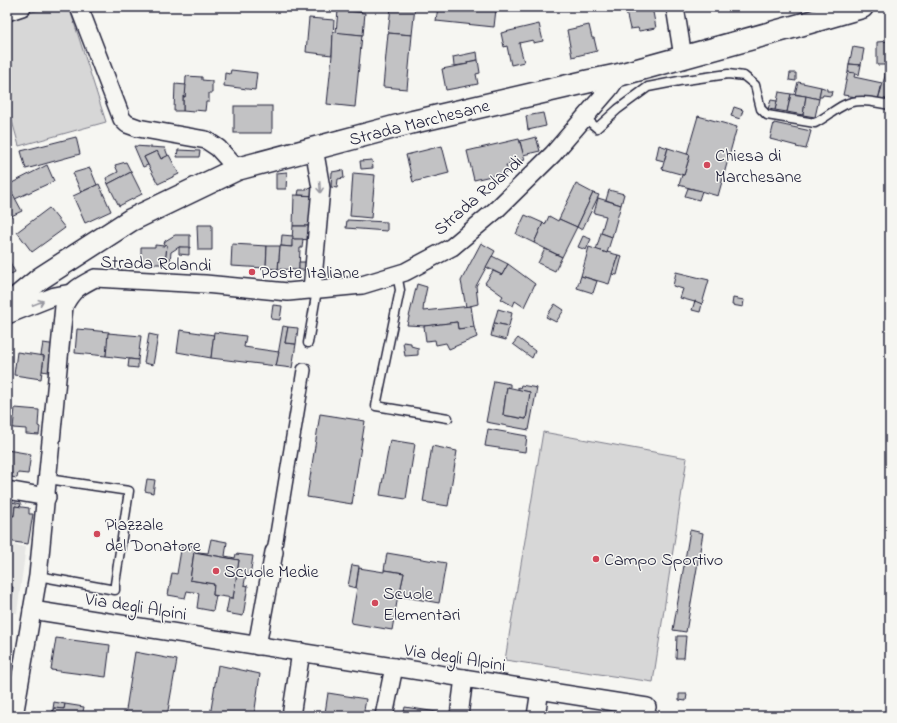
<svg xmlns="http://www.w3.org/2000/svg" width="897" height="723" viewBox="0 0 897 723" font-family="'Indie Flower',sans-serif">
<rect width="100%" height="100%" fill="#f6f6f2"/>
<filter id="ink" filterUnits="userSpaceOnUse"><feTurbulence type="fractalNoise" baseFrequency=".025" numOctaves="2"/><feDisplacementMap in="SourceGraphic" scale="8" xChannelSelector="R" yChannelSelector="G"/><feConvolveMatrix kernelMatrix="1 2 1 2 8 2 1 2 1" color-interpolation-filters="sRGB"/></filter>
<g filter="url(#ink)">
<path fill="#e6e6e4" d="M7,544L26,547L17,613L7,612Z"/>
<g fill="#d7d7d7" stroke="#7c7c89">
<path d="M48,7H69L106,122L19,146L7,103V20Z"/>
<path d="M543,432L687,458L653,682L505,660Z"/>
</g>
<g fill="#c2c2c4" stroke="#22223b">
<path d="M343,7H361V13L342,11Z"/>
<path d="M391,7H415L412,35L388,33Z"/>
<path d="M438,7H474L496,9L494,27L436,21Z"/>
<path d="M625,7H652L656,28L639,31L638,28L630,29Z"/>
<path d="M338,10L365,13L363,35L336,33Z"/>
<path d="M309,18L334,20L332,55L306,52Z"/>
<path d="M539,24L543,41L533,43V40L519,43L524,62L511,65L507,46L504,47L501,33Z"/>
<path d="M589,25L592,38H594L597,51L572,57L567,30Z"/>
<path d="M333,32L362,35L355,107L327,104L332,55Z"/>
<path d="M388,33L412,35L407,89L383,87Z"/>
<path d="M890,41V65H877V42Z"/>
<path d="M853,47L864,49L861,65L849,64Z"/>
<path d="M477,52L478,60L467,62L468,64L454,66L453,57Z"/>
<path d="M478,60L480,73L476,74L478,84L446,90L442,69L468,64L467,62Z"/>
<path d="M849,64L861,65L859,75L848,72Z"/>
<path d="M890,65V76H885V66Z"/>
<path d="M231,70L257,73L255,90L224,86L225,73L230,74Z"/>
<path d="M848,72L855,73L854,77L882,83L878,100L843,95Z"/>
<path d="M790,73H796V81L789,80Z"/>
<path d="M186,76L202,77V80L212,81V93H209V102H206L205,111L194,110V112L183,111V96L185,97Z"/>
<path d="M885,76H890V102L878,100Z"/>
<path d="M798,82L821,87L819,99L795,94Z"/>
<path d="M175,84L186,85L185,97L183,96V111H174Z"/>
<path d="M821,87L827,89V91H832L831,96L823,95L822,97H819Z"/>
<path d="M779,92L791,94L787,112L775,110Z"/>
<path d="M791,94L806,96L803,115L787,112Z"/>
<path d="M806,96L819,99L815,117L803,115Z"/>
<path d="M771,100L777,101L775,110L768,109Z"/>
<rect x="234" y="106" width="38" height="27"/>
<path d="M734,107L743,110L740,119L731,116Z"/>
<path d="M543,113L546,126L528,130L526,116Z"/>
<path d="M698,116L737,127L718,196L679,185L682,175H684L690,155L687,154Z"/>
<path d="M774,123L811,131L806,149L796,147L797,146L770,139Z"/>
<path d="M76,137L80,154L26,169L21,151Z"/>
<path d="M536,137L540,151L523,155L520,141Z"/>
<path d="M519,139L525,160L506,165L508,172L474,180L467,151Z"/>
<path d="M659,145L668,148L664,161L656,159Z"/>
<path d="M134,146L165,148L168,156L161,159L157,151L144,157L148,165L143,167Z"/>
<path d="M442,146L449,173L413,182L406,155Z"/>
<path d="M668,148L690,155L684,175L662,169Z"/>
<path d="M178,150L200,151L199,157H177Z"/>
<path d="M157,151L161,159L169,155L179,174L158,184L144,157Z"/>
<path d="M372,160L373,168L361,169L360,161Z"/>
<path d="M126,162L131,172L108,184L106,178L118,172L115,165Z"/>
<path d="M47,165L54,181L15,199L8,185Z"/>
<path d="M90,168L97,185L81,192L73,173Z"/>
<path d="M343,170L344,178L338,179L337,188L331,187L332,172Z"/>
<path d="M131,172L142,194L119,206L108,184Z"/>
<path d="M287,172L286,189H276V173Z"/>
<path d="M353,173L375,175L371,218L350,216Z"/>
<path d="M99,184L111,211L85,223L73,196Z"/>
<path d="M576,184L593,193L577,227L559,219Z"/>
<path d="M8,185L22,211L7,218V186Z"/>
<path d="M306,188L318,189V196L298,195L299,190H306Z"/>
<path d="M688,188L702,191L699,200L685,196Z"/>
<path d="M609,190L624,194L621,205L606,200Z"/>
<path d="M593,193L599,195L582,230L577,227Z"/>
<path d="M294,195L318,196L316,226H293Z"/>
<path d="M598,198L621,205L612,237L601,233L606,216L594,213Z"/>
<path d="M49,208L65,228L32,252L17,232Z"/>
<path d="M525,215L543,223L534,243L516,234Z"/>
<path d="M549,216L558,221L559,219L577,227L562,257L534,243L543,223L545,225Z"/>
<path d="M347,220L387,222V231L346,228Z"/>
<path d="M197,225H212V250H198Z"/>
<path d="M293,226H316L315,240L292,239Z"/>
<path d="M601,233L612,237L607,253L596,250Z"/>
<path d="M175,235H190V248L179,247L171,252L170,261L165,260L167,245L164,244L165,241Z"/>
<path d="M282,235L293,236L292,247L281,246Z"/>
<path d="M583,236L591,239L586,250L578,247Z"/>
<path d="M292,239H303L302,248H300L299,270L278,269L280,246L292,247Z"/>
<path d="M481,243L495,251L476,286L478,304L466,307L461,281Z"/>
<path d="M164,244L167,245L165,264H141V247H155V245L164,246Z"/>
<path d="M232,244L267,246L266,268L231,266Z"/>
<path d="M267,246H280L278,269L266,268Z"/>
<path d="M179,247H189V255L179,254Z"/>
<path d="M589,247L607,253V252L618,255L609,284L581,276Z"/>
<path d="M545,249L562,257L555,271L538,263Z"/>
<path d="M618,255L622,256L617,275L612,274Z"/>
<path d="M492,256L508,264L502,275L486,267Z"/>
<path d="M7,257L15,272L7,276Z"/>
<path d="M299,262H309L308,270H299Z"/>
<path d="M508,264L535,284L524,307L515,301L513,306L501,299L503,296L485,283L493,271L502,275Z"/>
<path d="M676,272L709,280L702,304L680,298L683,289L673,286Z"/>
<path d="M581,276L597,281L593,293L577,288Z"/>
<path d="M417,284L427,287L424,301L423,311L471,306L474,327L458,329L457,322L426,326L407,325Z"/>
<path d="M733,298L744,300L743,307L732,305Z"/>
<path d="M695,301L702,304L700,312L692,310Z"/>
<path d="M555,304L564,310L556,322L546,317Z"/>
<path d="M273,305L282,306L280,320L271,319Z"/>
<path d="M498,309L512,313L509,326L494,323Z"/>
<path d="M457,322L458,329L474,327L477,337L449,349L446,343L436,345L435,340L426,341L424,326Z"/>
<path d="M494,323L509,326L506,340L491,336Z"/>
<path d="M283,326L288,327L285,343L296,344L292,368L276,366Z"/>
<path d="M288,327L298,328L296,344L285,343Z"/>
<path d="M77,329L109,332L106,356L75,353Z"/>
<path d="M180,330L214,335L211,358L177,352Z"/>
<path d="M214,332L246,336L244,347L279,352L276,366L211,358Z"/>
<path d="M108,333L141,336L138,360L106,356Z"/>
<path d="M149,334L158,336L153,365L144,363Z"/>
<path d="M518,338L535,351L532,358L513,344Z"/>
<path d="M403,342L411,343V346L418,348V355L405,356Z"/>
<path d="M43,343L57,345L53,373L42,371L44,356L41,355Z"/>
<path d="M17,352L44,356L41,379L14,375Z"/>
<path d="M129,359L138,360V368L128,367Z"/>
<path d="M494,381L510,384V388L507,387L503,415L526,419L530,392L518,390V387L520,388L521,385L537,388L529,430L486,422Z"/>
<path d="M507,387L530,392L526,419L503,415Z"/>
<path d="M15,408L39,410L38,426L40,427L39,435L26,434V429L13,428Z"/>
<path d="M320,414L365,421L352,504L307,497Z"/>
<path d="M488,429L527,436L525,452L485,446Z"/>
<path d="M390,440L415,444L406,499L380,495Z"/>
<path d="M432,446L457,451L448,506L423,502Z"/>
<path d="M7,450L31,454L28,474L18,473L17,478L11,477L12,474H7Z"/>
<path d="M147,479L155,480L153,493L145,491Z"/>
<path d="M7,501L21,504L20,507L15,506L14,516L7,515Z"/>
<path d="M15,506L29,508V514H33L28,544L7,541V515L14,516Z"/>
<path d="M690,530L703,533L686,632L673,630Z"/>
<path d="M211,539L227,542L225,556L235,558L236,554L253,556L250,576L246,575L244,585L248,586L243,616L226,613L229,598H233L239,560L194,552L190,580L214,584L213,595L216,596L213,611L197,608L199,593L187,591L185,598L168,595L172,573L177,574L182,544L199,547L198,552L208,553Z"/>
<path d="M194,552L239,560L233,598L213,595L214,584L190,580Z"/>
<path d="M387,553L446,563L439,603L399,596L404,573L384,570Z"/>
<path d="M352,565L359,566L356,588L348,586Z"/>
<path d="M359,568L384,572V570L404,573L399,596H398L392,630L351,623L357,588H356Z"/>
<path d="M7,586L13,587L12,596L7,595Z"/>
<path d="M7,595L12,596L10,609H7Z"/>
<path d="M677,636H686L684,658H676Z"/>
<path d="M56,638L110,645L106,677L51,670Z"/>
<path d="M7,641L11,642L7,668Z"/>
<path d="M135,652L177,660L167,716H125Z"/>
<path d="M218,665L260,674L254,716H210Z"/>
<path d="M328,693L366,699L363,716H327L328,713H325Z"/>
<path d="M679,694H687L686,701L679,700Z"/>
<path d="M54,702L65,704L64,709L54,708L53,716H52Z"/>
<path d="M65,704L84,707L82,716H53L54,708L64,709Z"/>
<path d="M405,707L443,713L442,716H403Z"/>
</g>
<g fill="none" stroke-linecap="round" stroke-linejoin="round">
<g stroke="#22223b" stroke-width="11">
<g id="service">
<path d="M584,117L597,128L618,109L648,87L679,81L728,74L744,76L755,85L761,109L767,115L815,123C825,118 834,110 844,105C858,98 875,102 890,105"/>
<path d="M397,274L400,290L376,406L448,418"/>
<path d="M308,343L317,290"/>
<path d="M38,576L115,590V584L129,491L48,479"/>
</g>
</g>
<g stroke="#22223b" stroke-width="16">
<path id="pedestrian" d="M274,552L304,370"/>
</g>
<g stroke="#22223b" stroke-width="20">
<g id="minor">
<path d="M79,7L122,119L127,124L138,128L206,140L218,148L237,169"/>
<path d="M675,7L683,57"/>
<path d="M7,12L22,7"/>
<path d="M312,290L321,188L314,148"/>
<path d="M7,315L55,296L71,293"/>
<path d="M7,490L47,497"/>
<path d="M32,610L647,707"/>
<path d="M257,646L274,552"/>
<path d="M14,716L38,576L64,306C73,289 78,287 95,278L205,284L288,292L362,285L405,272L452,247L496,210L553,154L609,89L619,75"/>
<path d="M291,716L301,652"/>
<path d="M384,716L394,667"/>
<path d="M459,716L464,678"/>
<path d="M536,716L540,690"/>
</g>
</g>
<g stroke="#22223b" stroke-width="25">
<path id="secondary" d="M7,306L41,278L131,220L237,169L413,122L590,81L619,75L800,25L862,7"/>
</g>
<use href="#service" stroke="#f6f6f2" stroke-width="8"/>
<use href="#pedestrian" stroke="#f6f6f2" stroke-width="13"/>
<use href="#minor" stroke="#f6f6f2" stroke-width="17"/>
<use href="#secondary" stroke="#f6f6f2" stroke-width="22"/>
</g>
<defs><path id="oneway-shaft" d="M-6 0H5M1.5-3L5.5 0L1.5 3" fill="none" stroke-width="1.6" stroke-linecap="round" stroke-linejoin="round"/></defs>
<g stroke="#9797a0">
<use href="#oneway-shaft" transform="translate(320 187) rotate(86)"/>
<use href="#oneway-shaft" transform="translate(38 303) rotate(-21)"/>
</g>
</g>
<g fill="#d1495b" stroke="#f6f6f2" stroke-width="1.5">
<circle cx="707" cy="165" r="4"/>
<circle cx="252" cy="272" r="4"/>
<circle cx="97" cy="534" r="4"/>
<circle cx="596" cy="559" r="4"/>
<circle cx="216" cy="571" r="4"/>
<circle cx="375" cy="603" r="4"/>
</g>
<g text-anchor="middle" stroke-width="3" stroke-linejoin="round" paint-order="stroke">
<g font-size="18" fill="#22223b" stroke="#f6f6f2">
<text transform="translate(419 122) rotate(-14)" y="6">Strada Marchesane</text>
<text transform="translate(478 195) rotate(-41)" y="6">Strada Rolandi</text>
<text transform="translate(156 263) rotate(2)" y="6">Strada Rolandi</text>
<text transform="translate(136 606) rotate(9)" y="6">Via degli Alpini</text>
<text transform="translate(455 657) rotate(9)" y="6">Via degli Alpini</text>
</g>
<g font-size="18" fill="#22223b" stroke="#f6f6f2" text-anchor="start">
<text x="715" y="161">Chiesa di<tspan x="715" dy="21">Marchesane</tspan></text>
<text x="260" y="278">Poste Italiane</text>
<text x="105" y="530">Piazzale<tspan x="105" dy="21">del Donatore</tspan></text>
<text x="604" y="565">Campo Sportivo</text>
<text x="224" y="577">Scuole Medie</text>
<text x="383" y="599">Scuole<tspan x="383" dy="21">Elementari</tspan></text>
</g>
</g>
<rect width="897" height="723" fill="none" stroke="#f6f6f2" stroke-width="24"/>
<rect x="12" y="12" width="873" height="699" fill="none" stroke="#22223b" stroke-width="1.5" filter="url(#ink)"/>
</svg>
